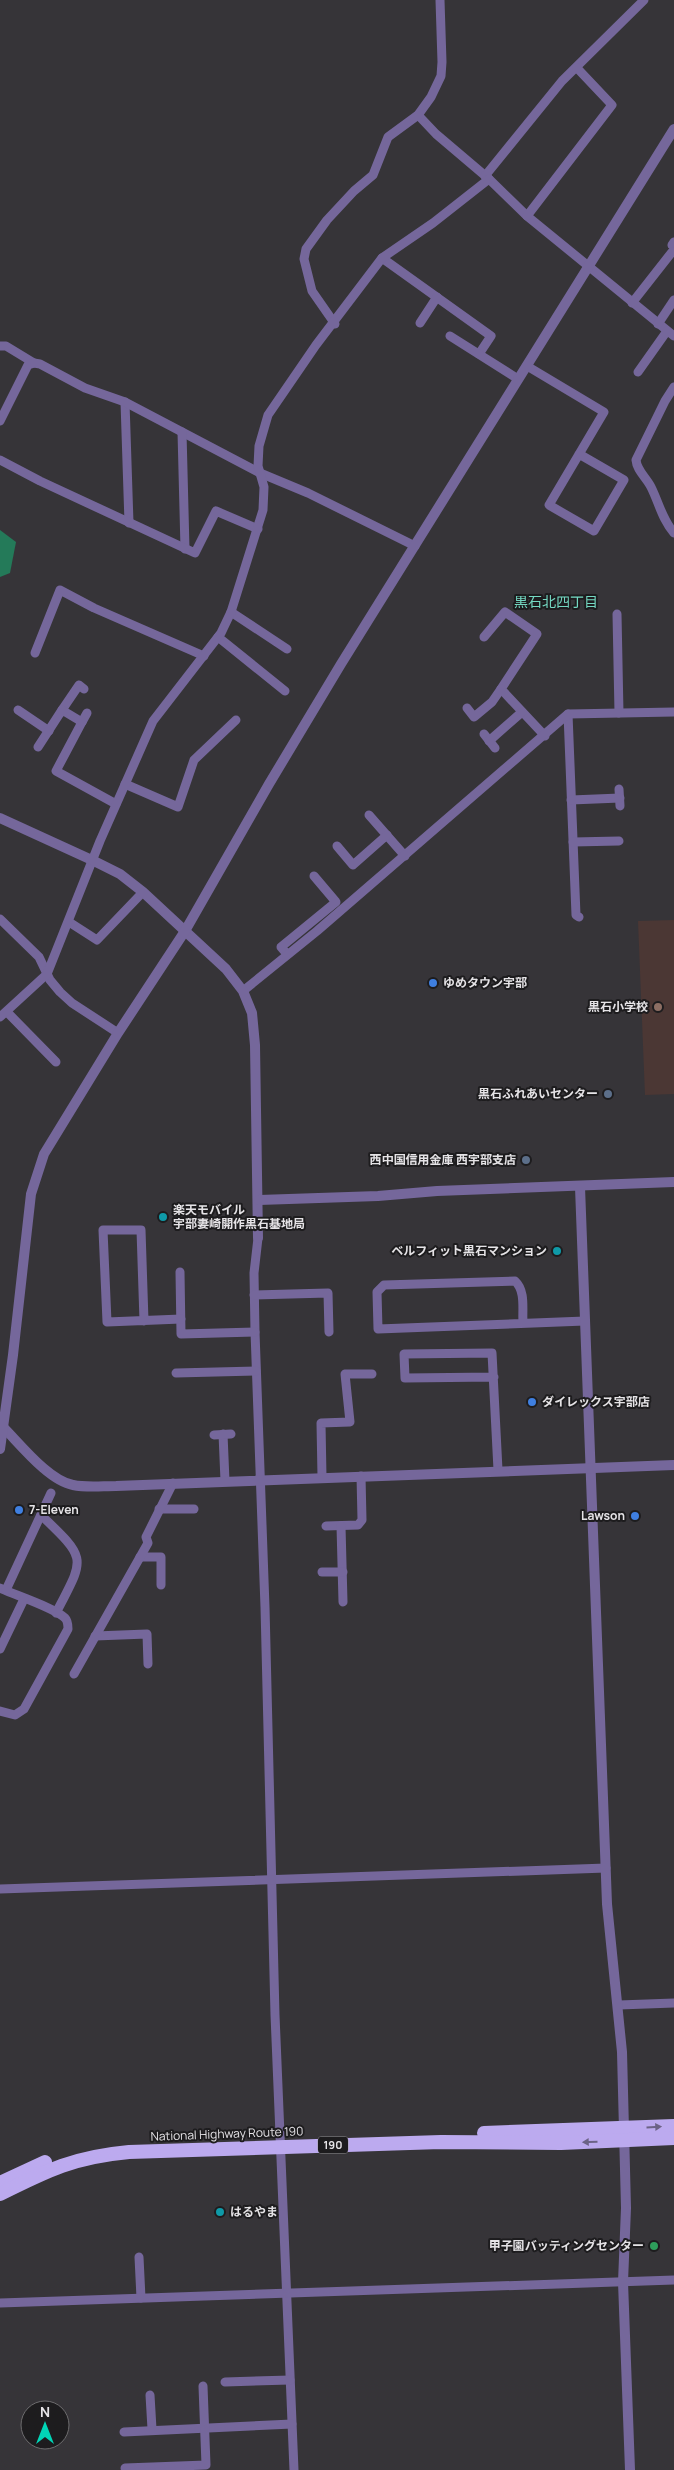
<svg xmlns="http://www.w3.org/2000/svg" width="674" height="2470" viewBox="0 0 674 2470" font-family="Manrope,'Noto Sans JP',sans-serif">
<rect width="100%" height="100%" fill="#363438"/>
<path fill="#4b3734" d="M674,920V1094L645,1095L638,921Z"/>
<path fill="#247a59" d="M0,530L16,542L10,573L0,577Z"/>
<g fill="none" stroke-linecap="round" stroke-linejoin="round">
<g stroke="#75679b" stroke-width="9">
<path d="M418,115L436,134L489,179L527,216L674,336"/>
<path d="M485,176L562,81L644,0"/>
<path d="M527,216L612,105L577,68"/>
<path d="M672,245L674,242"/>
<path d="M382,258L491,336L479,354"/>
<path d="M632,303L672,252"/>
<path d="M420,323L437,297"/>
<path d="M335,324L312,291L304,259L306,249L327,220L354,191L373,175L388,137L418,115L431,97L441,76L442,62L440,0"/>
<path d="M658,324L674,300"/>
<path d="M450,336L518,379"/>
<path d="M0,346H6L34,363"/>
<path d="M527,366L604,412L549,505L594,531L624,480L579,454"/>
<path d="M638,372L667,331"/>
<path d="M674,387L665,401L636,460C637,471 646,477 651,487C659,503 662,519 674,533"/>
<path d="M125,402L129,523"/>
<path d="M0,421L28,365L34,363L40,364L85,388L125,402L260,473L308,493L415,546"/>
<path d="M182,432L185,549"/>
<path d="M0,460L40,481L195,553L216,511L258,529"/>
<path d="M231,612L287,649"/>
<path d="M617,614L619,713"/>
<path d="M218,637L285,691"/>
<path d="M484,637L505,612L537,634L501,689L545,736"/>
<path d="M35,653L60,590L94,608L204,656"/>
<path d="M467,708L474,717L492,702L501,689"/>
<path d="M18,710L49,731"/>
<path d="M62,710L79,685L84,689"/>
<path d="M568,714L576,915L579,917"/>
<path d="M82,722L87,713"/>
<path d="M484,734L495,748"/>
<path d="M489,741L522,712"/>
<path d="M38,747L62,710L82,722L56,771L116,804"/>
<path d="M125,784L178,807L194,760L236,720"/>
<path d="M619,789L620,806"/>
<path d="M571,800L620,798"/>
<path d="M369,815L405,856"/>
<path d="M573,842L619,841"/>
<path d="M337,846L353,865L387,835"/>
<path d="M0,919L39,957L50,980L60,992L72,1003L118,1033"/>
<path d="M69,922L97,940L143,892"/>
<path d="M287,954L281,947L336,902L314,876"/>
<path d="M243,991L317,931L568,714L674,712"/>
<path d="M7,1012L56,1062"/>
<path d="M0,1017L47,974L100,841L153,721L221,633L231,612L263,510L264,487L258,466L259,446L268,415L316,345L382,258L433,223L489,179"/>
<path d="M258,1238L254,1273L255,1332L265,1607L275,2015L294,2470"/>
<path d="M180,1272L181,1334L255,1332"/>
<path d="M254,1295L328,1293L329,1332"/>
<path d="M144,1321L141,1230H103L107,1322L181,1319"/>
<path d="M523,1323C522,1310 526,1291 515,1281L384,1285L377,1292L378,1329L585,1321"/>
<path d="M176,1373L256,1371"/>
<path d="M494,1377L405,1378L404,1354L492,1353L498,1470"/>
<path d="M223,1434L225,1481"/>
<path d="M214,1435L231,1434"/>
<path d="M322,1477L321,1423L350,1422L345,1374H372"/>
<path d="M159,1509H194"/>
<path d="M41,1515C88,1560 85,1557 56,1613"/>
<path d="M326,1526L358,1525L362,1520L361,1476"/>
<path d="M341,1526L343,1602"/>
<path d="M140,1557H161V1585"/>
<path d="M322,1572H343"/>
<path d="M0,1588C15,1595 55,1608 65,1618C68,1621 68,1625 68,1629L24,1709L15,1715L0,1711"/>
<path d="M6,1590L51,1493"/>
<path d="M95,1636L147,1634L148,1664"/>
<path d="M0,1649L24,1599"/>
<path d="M74,1674L148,1543L146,1537L173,1483"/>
<path d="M0,1889L606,1868"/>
<path d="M619,2005L674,2003"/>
<path d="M139,2257L141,2298"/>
<path d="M0,2303L674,2280"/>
<path d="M225,2382L290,2380"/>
<path d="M150,2395L152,2429"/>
<path d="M124,2432L292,2424"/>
<path d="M125,2468L206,2465L203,2386"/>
</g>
<g stroke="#75679b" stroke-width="10">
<path d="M0,818L94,861L120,874L143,892L226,969L243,991L252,1013L255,1045L258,1238"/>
<path d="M580,1187L607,1904L622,2052L626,2208L623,2282L630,2470"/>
<path d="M259,1200L378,1196L437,1191L674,1182"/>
<path d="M3,1427C20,1444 49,1481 73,1485C87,1488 102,1486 116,1486L674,1465"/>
<path d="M0,1449L13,1355L31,1194L44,1154L118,1033L185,931L269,784L341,664L674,129"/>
</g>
<g stroke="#bcaaef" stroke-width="14">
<path d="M484,2133L674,2126"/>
<path d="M0,2183L45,2162"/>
<path d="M0,2194C48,2170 74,2157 129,2152L441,2142L561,2143L674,2138"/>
</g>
</g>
<defs><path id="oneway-solid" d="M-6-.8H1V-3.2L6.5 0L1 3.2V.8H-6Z" transform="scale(1.25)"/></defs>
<g fill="#6c6386">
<use href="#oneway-solid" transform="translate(654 2127) rotate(-3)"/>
<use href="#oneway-solid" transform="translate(590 2142) rotate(178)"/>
</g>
<g fill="#3f7fe0" stroke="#1d1c1e" stroke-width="2">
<circle cx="433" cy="983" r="5"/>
<circle cx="532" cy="1402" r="5"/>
<circle cx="19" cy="1510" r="5"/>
<circle cx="635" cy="1516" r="5"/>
</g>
<circle fill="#8d6e63" stroke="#1d1c1e" stroke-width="2" cx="658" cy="1007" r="5"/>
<g fill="#5c6f8a" stroke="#1d1c1e" stroke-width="2">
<circle cx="608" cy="1094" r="5"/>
<circle cx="526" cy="1160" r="5"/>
</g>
<g fill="#0f9aa8" stroke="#1d1c1e" stroke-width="2">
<circle cx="163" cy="1217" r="5"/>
<circle cx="557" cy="1251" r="5"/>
<circle cx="220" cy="2212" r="5"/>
</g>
<circle fill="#2e9e5b" stroke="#1d1c1e" stroke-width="2" cx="654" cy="2246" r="5"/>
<g text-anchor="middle" stroke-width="4" stroke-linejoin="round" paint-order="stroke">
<rect fill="#1d1c1e" stroke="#a9a7aa" stroke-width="1" x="318" y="2136.5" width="30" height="17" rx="4"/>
<g font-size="11" font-weight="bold" fill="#e5e3e6">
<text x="333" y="2149">190</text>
</g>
<g font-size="12" font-weight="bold" fill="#e5e3e6" stroke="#1d1c1e" text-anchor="end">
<text x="443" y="987" text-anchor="start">ゆめタウン宇部</text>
<text x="648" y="1011">黒石小学校</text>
<text x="598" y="1098">黒石ふれあいセンター</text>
<text x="516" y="1164">西中国信用金庫 西宇部支店</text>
<text x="173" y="1214" text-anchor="start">楽天モバイル<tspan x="173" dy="14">宇部妻崎開作黒石基地局</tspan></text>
<text x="547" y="1255">ベルフィット黒石マンション</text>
<text x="542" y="1406" text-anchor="start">ダイレックス宇部店</text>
<text x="29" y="1514" text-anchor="start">7-Eleven</text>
<text x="625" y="1520">Lawson</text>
<text x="230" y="2216" text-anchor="start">はるやま</text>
<text x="644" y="2250">甲子園バッティングセンター</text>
</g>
<g font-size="12" fill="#e5e3e6" stroke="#1d1c1e">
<text transform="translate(227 2134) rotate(-2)" y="4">National Highway Route 190</text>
</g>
<g font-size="14" fill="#74d8c2" stroke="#1d1c1e">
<text x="556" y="607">黒石北四丁目</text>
</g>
</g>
<g transform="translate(45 2425)"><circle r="24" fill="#1d1c1e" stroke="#6d6c6e"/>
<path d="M0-4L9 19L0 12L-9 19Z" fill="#01d5b6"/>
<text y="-8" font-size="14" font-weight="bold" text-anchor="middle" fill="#e5e3e6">N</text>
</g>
</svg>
